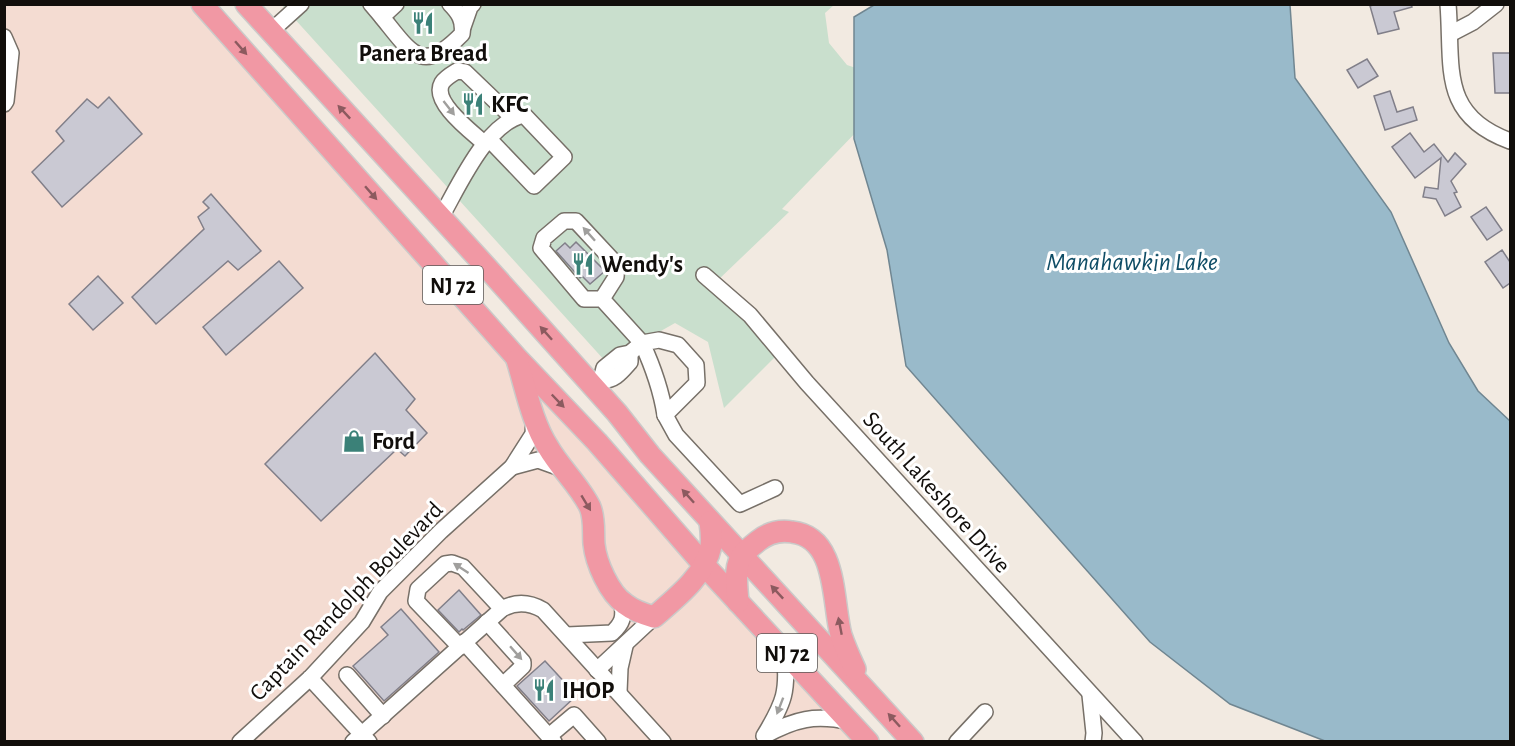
<svg xmlns="http://www.w3.org/2000/svg" width="1515" height="746" viewBox="0 0 1515 746" font-family="'Alegreya Sans',sans-serif">
<rect width="100%" height="100%" fill="#f2eae1"/>
<path fill="#f4dcd2" d="M4,5H202L867,741H5Z"/>
<path fill="#c9dfcd" d="M282,5H834L825,13L829,43L847,65L856,68L861,127L782,209L789,212L716,282L780,352L724,408L708,342L675,323L606,362Z"/>
<path fill="#99baca" stroke="#708691" stroke-width="1.5" d="M874,5H1290L1295,78L1391,212L1449,343L1478,391L1510,421V741H1325L1230,704L1150,642L906,366L887,250L854,139V17Z"/>
<g fill="#cac9d3" stroke="#817f89" stroke-width="1.5">
<path d="M1376,4H1411L1412,7L1394,12L1399,29L1378,34L1370,6Z"/>
<path d="M1493,53H1510V93H1495Z"/>
<path d="M1367,59L1378,76L1358,88L1347,70Z"/>
<path d="M1390,91L1397,112L1413,107L1417,120L1385,130L1374,96Z"/>
<path d="M109,97L142,134L62,207L32,172L64,141L56,131L87,99L98,108Z"/>
<path d="M1410,133L1424,152L1434,144L1448,162L1455,153L1466,164L1451,181L1457,192L1454,193L1461,207L1445,216L1436,199L1423,197L1425,187L1438,189L1441,158L1415,178L1392,147Z"/>
<path d="M211,194L261,251L238,270L228,261L156,324L132,297L204,229L198,217L209,208L203,202Z"/>
<path d="M1486,207L1502,230L1487,240L1471,217Z"/>
<path d="M576,242L605,271L590,284L582,276L580,278L556,251L565,243L570,248Z"/>
<path d="M1502,250L1510,262V283L1503,288L1485,262Z"/>
<path d="M279,261L303,288L226,355L203,327Z"/>
<path d="M98,276L123,303L93,330L69,304Z"/>
<path d="M375,353L415,399L406,410L427,433L405,456L397,449L321,521L265,464Z"/>
<path d="M459,590L481,615L463,630L462,629L459,632L438,610Z"/>
<path d="M401,609L439,652L384,701L353,666L388,635L381,627Z"/>
<path d="M545,661L569,687L567,689L575,697L549,721L517,686Z"/>
</g>
<g fill="none" stroke-linecap="round" stroke-linejoin="round">
<g stroke="#777068" stroke-width="18">
<g id="minor">
<path d="M371,4L382,17L396,4"/>
<path d="M1448,4C1453,67 1439,115 1510,141"/>
<path d="M382,17C412,54 422,75 462,34C464,21 459,13 450,4"/>
<path d="M463,27L470,7L473,4"/>
<path d="M270,32L301,4"/>
<path d="M1450,34L1473,22L1496,4"/>
<path d="M4,37L11,53L6,101L4,104"/>
<path d="M484,143C472,132 431,102 442,83C445,78 452,74 457,71L465,72L512,117"/>
<path d="M441,217C459,186 486,123 524,115L564,157L534,186L489,139"/>
<path d="M704,275L750,315L807,383L1135,742"/>
<path d="M659,340L678,345L696,365L697,383L665,415C661,389 653,367 642,343Z"/>
<path d="M601,380C614,382 622,371 630,362V353"/>
<path d="M593,387L601,380L604,368L620,355L630,353L642,343L602,299H584L541,248L544,238L564,221H576L617,265L616,277L602,299"/>
<path d="M665,415L676,435L740,504L775,488"/>
<path d="M512,467L538,460L563,469"/>
<path d="M487,622L523,662V666L503,685"/>
<path d="M567,635L612,633C623,623 624,617 622,603"/>
<path d="M464,642L554,742"/>
<path d="M460,647L416,601L418,589L445,564L452,563L463,567L502,609"/>
<path d="M784,651C789,691 784,703 764,736C795,719 815,714 850,722"/>
<path d="M597,670L654,617"/>
<path d="M347,675L383,716"/>
<path d="M310,678L369,742"/>
<path d="M619,692L620,668L625,646"/>
<path d="M1090,695L1094,733L1093,742"/>
<path d="M549,736L574,715L598,742"/>
<path d="M240,742L310,678L362,622L380,592L441,531L512,467L533,434L534,418"/>
<path d="M353,742L502,609C516,601 529,602 543,610L663,742"/>
<path d="M957,742L985,712"/>
</g>
</g>
<g stroke="#cbcac9" stroke-width="24">
<g id="highway">
<path d="M202,4L516,357L597,442L704,565L868,742"/>
<path d="M246,4L490,271L617,413L650,455L913,742"/>
<path d="M517,360C526,389 532,422 548,447C560,468 580,486 590,507C595,519 593,532 594,544C596,563 609,593 625,604C634,611 643,614 654,617C676,598 705,576 711,546C712,538 711,529 710,522"/>
<path d="M738,602C737,587 733,565 744,553C748,549 753,545 758,541C768,533 780,530 792,532C838,537 832,601 841,635C845,647 850,658 855,669"/>
</g>
</g>
<use href="#minor" stroke="#fff" stroke-width="15"/>
<use href="#highway" stroke="#f198a4" stroke-width="21"/>
</g>
<defs><path id="oneway-solid" d="M-6-.8H1V-3.2L6.5 0L1 3.2V.8H-6Z" transform="scale(1.5)"/></defs>
<g fill="#8c5a5f">
<use href="#oneway-solid" transform="translate(241 48) rotate(49)"/>
<use href="#oneway-solid" transform="translate(344 112) rotate(-133)"/>
<use href="#oneway-solid" transform="translate(371 193) rotate(49)"/>
<use href="#oneway-solid" transform="translate(546 333) rotate(-132)"/>
<use href="#oneway-solid" transform="translate(558 401) rotate(46)"/>
<use href="#oneway-solid" transform="translate(688 496) rotate(-132)"/>
<use href="#oneway-solid" transform="translate(586 503) rotate(59)"/>
<use href="#oneway-solid" transform="translate(777 592) rotate(-133)"/>
<use href="#oneway-solid" transform="translate(840 626) rotate(-101)"/>
<use href="#oneway-solid" transform="translate(894 720) rotate(-132)"/>
</g>
<g fill="#a09f9d">
<use href="#oneway-solid" transform="translate(449 108) rotate(52)"/>
<use href="#oneway-solid" transform="translate(589 234) rotate(-132)"/>
<use href="#oneway-solid" transform="translate(461 568) rotate(-147)"/>
<use href="#oneway-solid" transform="translate(516 653) rotate(49)"/>
<use href="#oneway-solid" transform="translate(780 706) rotate(111)"/>
</g>
<defs>
<g id="restaurant-bare" transform="scale(1.8)"><path d="M-5-6h1v4h1v-4h1v4h1v-4h1v5L-1.5 .5V6h-2V.5L-5-1ZM5-6V6H3V1.5H1.5Q1.5-4 5-6Z" fill="#3b8178" stroke="#fff" stroke-width="2.5" paint-order="stroke"/></g>
<g id="shop-bare" transform="scale(1.8)"><path d="M-5-2.5h2.3a2.7 3.5 0 0 1 5.4 0H5L5.5 6h-11ZM-1.5-2.5h3a1.5 2.3 0 0 0-3 0Z" fill="#3b8178" stroke="#fff" stroke-width="2.5" paint-order="stroke"/></g>
</defs>
<g fill-rule="evenodd">
<use href="#restaurant-bare" x="423" y="23"/>
<use href="#restaurant-bare" x="473" y="104"/>
<use href="#restaurant-bare" x="583" y="264"/>
<use href="#shop-bare" x="354" y="441"/>
<use href="#restaurant-bare" x="544" y="690"/>
</g>
<g text-anchor="middle" stroke-width="6" stroke-linejoin="round" paint-order="stroke">
<g fill="#fff" stroke="#585654" stroke-width="1.5">
<rect x="423" y="266" width="60" height="38" rx="4.5"/>
<rect x="757" y="634" width="60" height="38" rx="4.5"/>
</g>
<g font-size="22" font-weight="bold" fill="#110e0b">
<text x="453" y="293">NJ 72</text>
<text x="787" y="661">NJ 72</text>
</g>
<g font-size="24" font-weight="bold" fill="#110e0b" stroke="#fff" text-anchor="start">
<text x="423" y="61" text-anchor="middle">Panera Bread</text>
<text x="491" y="112">KFC</text>
<text x="601" y="272">Wendy's</text>
<text x="372" y="449">Ford</text>
<text x="562" y="698">IHOP</text>
</g>
<g font-size="24" fill="#110e0b" stroke="#fff">
<text transform="translate(937 492) rotate(48)" y="8">South Lakeshore Drive</text>
<text transform="translate(346 601) rotate(-46)" y="8">Captain Randolph Boulevard</text>
</g>
<g font-size="26" font-style="italic" fill="#0f4d66" stroke="#fff">
<text x="1132" y="270">Manahawkin Lake</text>
</g>
</g>
<rect width="1515" height="746" fill="none" stroke="#110e0b" stroke-width="12"/>
</svg>
